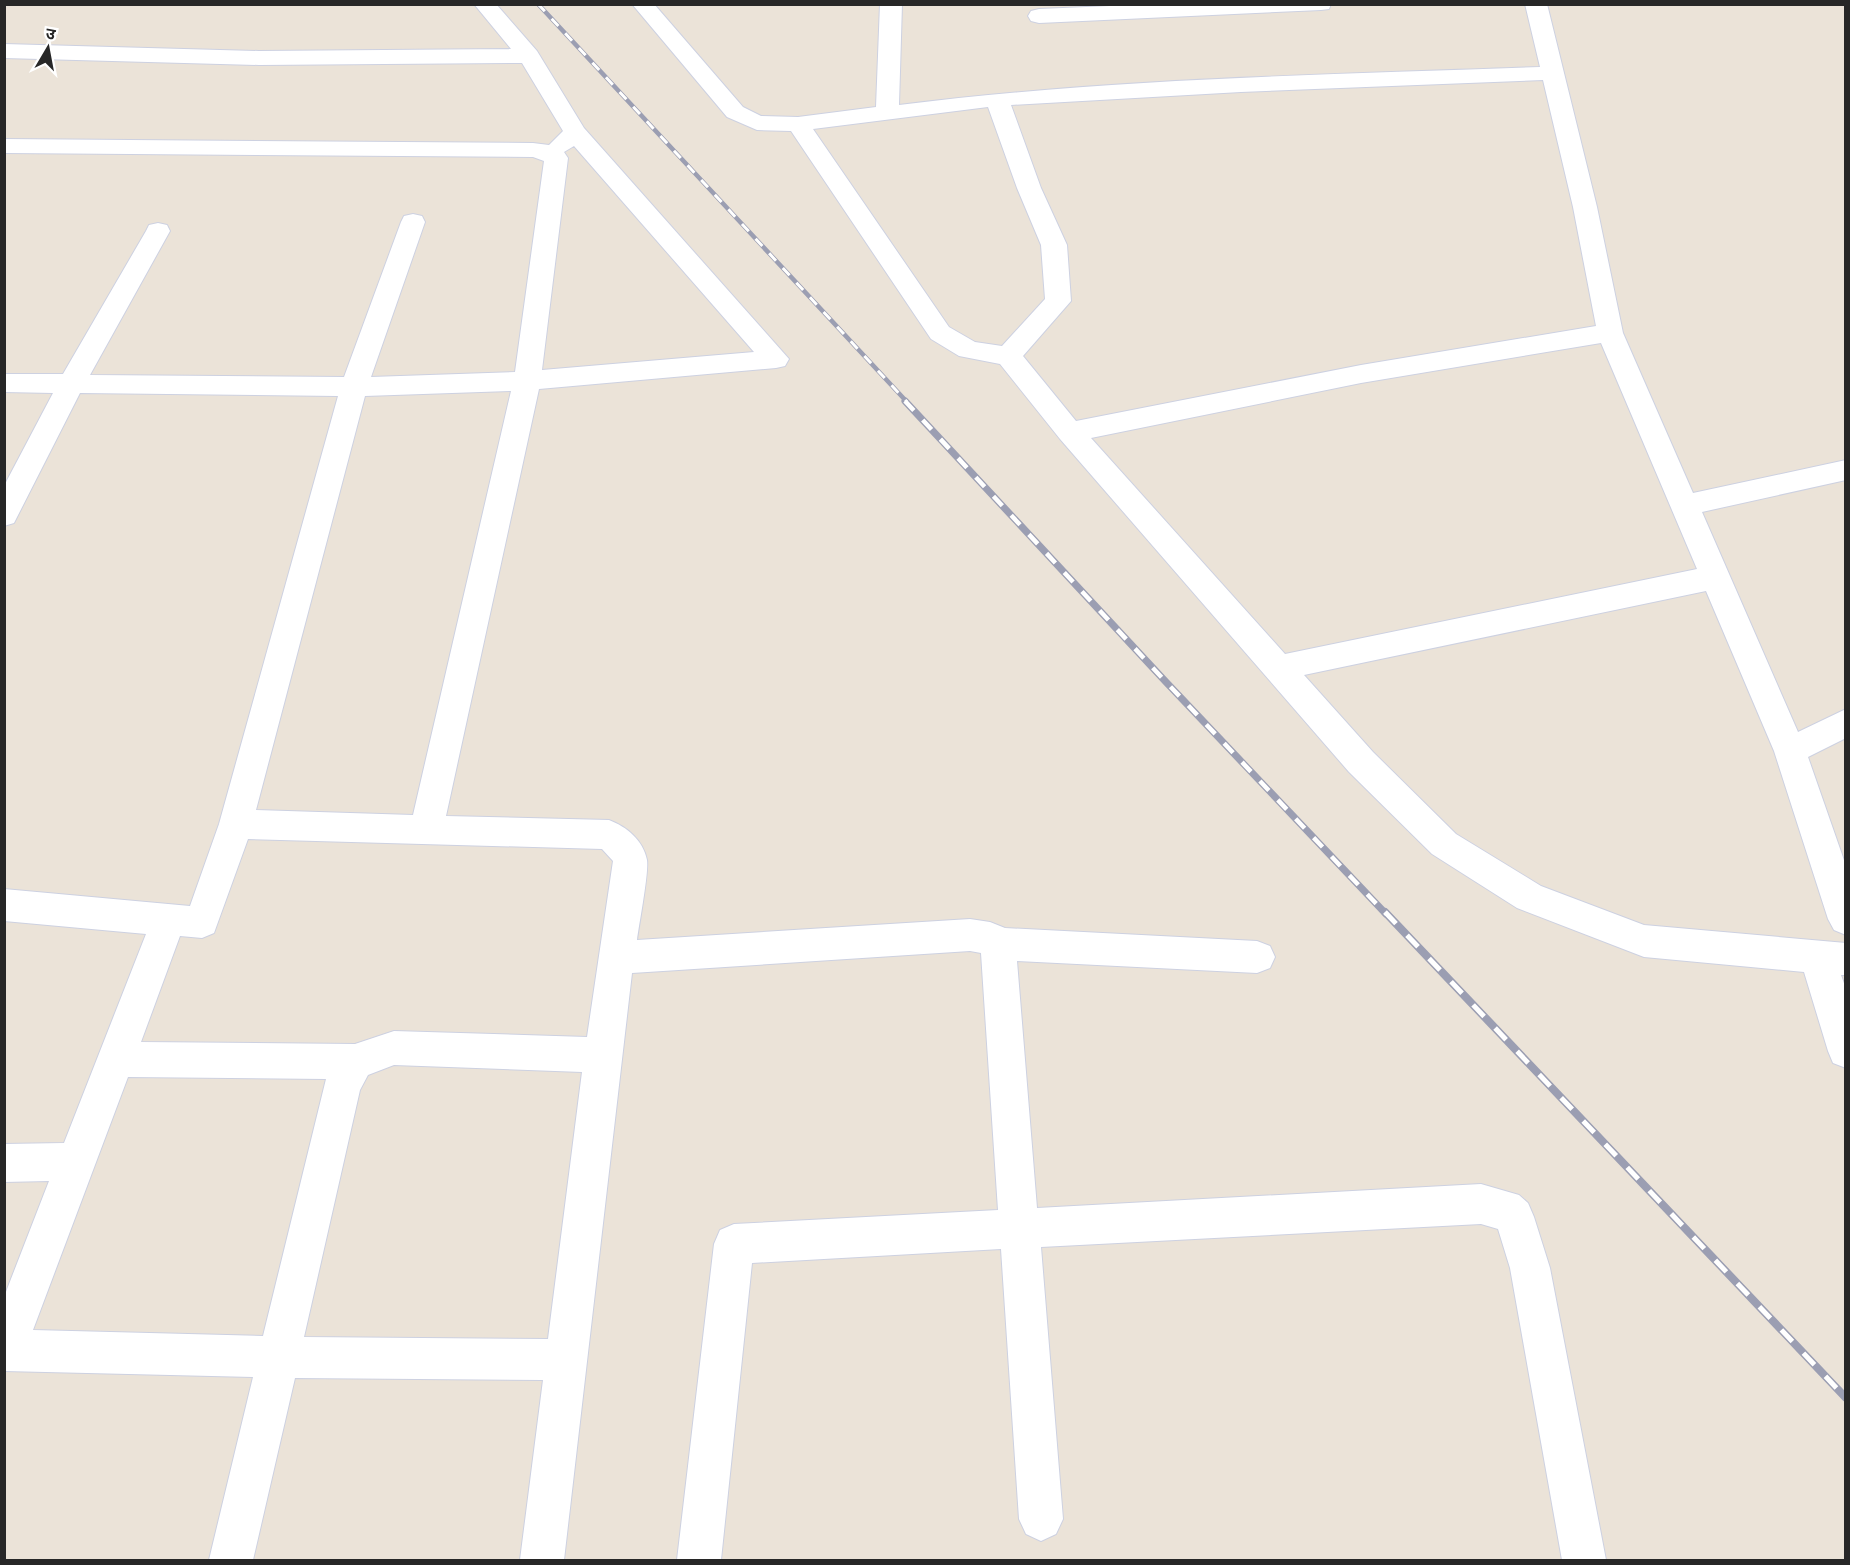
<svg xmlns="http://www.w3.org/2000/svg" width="1850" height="1565" viewBox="0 0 1850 1565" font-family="'Titillium Web','Noto Sans Devanagari',sans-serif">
<rect width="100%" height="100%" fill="#ebe3d8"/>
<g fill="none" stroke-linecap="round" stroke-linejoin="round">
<g stroke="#cdd1e1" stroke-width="2">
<g id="minor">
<path d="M474,4H496L537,51L584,128L789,359L785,366L776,368L539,389L446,816L609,820C627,827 643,840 647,860C649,873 639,924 637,940L970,919L990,922L1005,928L1257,941L1270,946L1275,957L1270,968L1257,973L1017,961L1037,1208L1481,1184L1519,1195L1528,1203L1534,1217L1550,1268L1606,1560H1562L1510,1268L1498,1229L1481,1224L1041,1247L1063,1519L1056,1534L1041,1541L1026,1534L1019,1519L1001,1249L752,1263L721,1560H677L714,1244L720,1230L734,1224L998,1210L981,953L970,951L632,973L564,1560H520L543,1380L295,1378L253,1560H209L253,1377L4,1371V1297L49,1181L4,1182V1144L64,1143L146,934L4,921V889L190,906L219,824L338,396L80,393L14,523L4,526V486L53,393L4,392V374H63L146,231L149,225L158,223L167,225L170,231L90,375L344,377L401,222L404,216L413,214L422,216L425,222L371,377L515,372L544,161L533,157L4,153V139L533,143L549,145L563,131L522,63L259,65L4,58V44L259,51L511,49ZM574,146L754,352L542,370L568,158L564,152ZM511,391L413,815L256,810L365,396ZM248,839L602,849L613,861L587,1037L394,1031L355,1044L141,1042L180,936L202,938L214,933ZM394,1065L582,1072L548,1339L304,1337L360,1090L368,1075ZM128,1077L326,1079L263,1336L33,1330Z"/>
<path d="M632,4H654L743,107L761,116L798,117L876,107L880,4H902L899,105C1111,78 1326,75 1540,67L1525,4H1547L1597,207L1623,333L1693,493L1846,460V480L1702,512L1798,732L1846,709V738L1808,757L1846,866V935L1834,930L1828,919L1774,751L1706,591L1304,675L1373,752L1456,834L1541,886L1644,925L1846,943V975H1841L1846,989V1068L1833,1063L1828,1051L1804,972L1644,957L1517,908L1432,854L1349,772L1060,439L1000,364L959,356L931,339L791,131L757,130L727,117ZM1543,80L1573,207L1596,326L1361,365L1076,421L1023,356L1071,301L1067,245L1041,188L1011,105L1241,92ZM988,107L1017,188L1041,245L1045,299L1002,346L975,342L949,327L813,129ZM1601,343L1697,569L1285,654L1091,438L1361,383Z"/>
<path d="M1157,4H1331L1329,9L1321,10L1039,23L1031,21L1028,16L1031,11L1039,9Z"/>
</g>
</g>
<use href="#minor" fill="#fff" fill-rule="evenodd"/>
<g stroke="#9b9eb2" stroke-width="4.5">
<path id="rail-far2" d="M538,4L907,402"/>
</g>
<g stroke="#9b9eb2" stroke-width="7">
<path id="rail-far1" d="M905,401L1166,682L1386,914"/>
</g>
<g stroke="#9b9eb2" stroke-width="8">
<path id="rail" d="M1385,912L1846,1398"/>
</g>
<use href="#rail-far2" stroke="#fff" stroke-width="3" stroke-dasharray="10" stroke-linecap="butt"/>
<use href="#rail-far1" stroke="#fff" stroke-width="4.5" stroke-dasharray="13" stroke-linecap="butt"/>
<use href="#rail" stroke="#fff" stroke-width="5" stroke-dasharray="16" stroke-linecap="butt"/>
</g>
<rect width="1850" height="1565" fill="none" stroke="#272727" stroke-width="12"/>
<g transform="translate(48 48) rotate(10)" stroke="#ffffff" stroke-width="4.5" paint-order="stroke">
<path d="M0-4.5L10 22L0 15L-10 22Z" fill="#272727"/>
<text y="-9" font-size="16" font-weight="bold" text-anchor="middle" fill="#272727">उ</text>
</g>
</svg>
